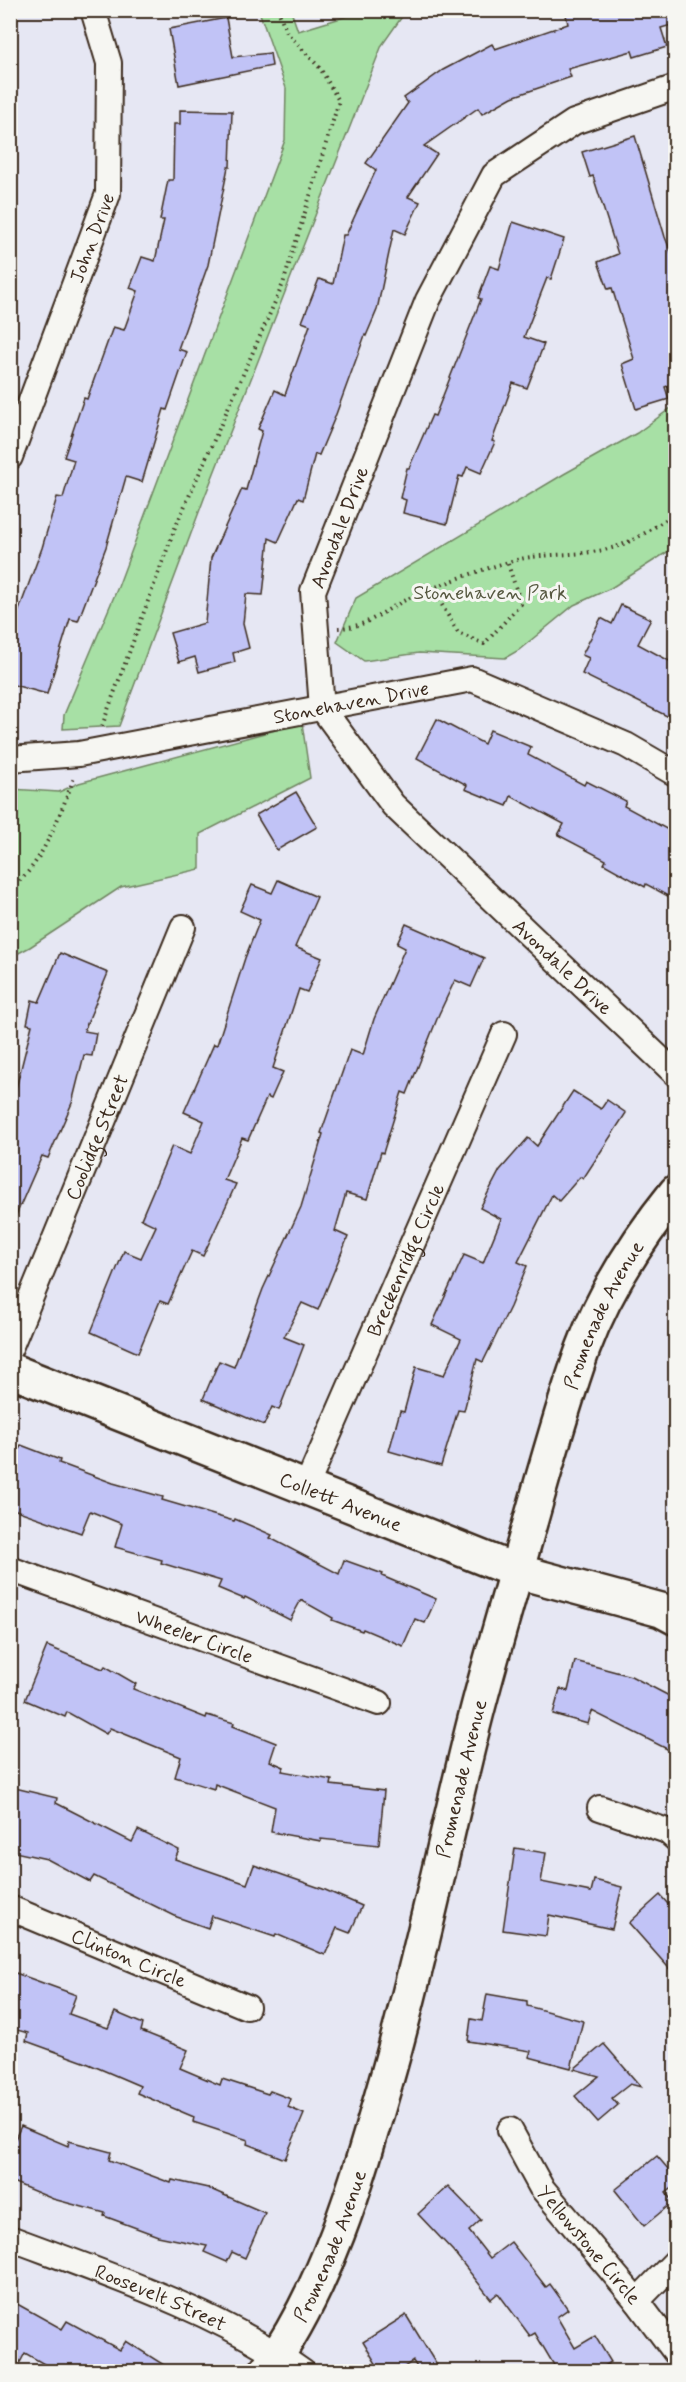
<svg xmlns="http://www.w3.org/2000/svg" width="686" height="2382" viewBox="0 0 686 2382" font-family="Mynerve,sans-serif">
<rect width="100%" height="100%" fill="#e6e7f3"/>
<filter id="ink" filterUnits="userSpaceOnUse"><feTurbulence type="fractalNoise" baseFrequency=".0167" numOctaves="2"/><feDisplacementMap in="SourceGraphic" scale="12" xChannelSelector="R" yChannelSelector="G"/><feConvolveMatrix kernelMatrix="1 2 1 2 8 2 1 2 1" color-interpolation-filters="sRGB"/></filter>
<g filter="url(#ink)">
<g fill="#a7e0a5" stroke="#718562" stroke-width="1.5">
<path d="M259,11H291L298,31L364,11H406L382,45L205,496L119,726L63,729L64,715L118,587L285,140L286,88Z"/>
<path d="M675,405V547L611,588L574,605L519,650L505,658L419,653L364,661L337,642L356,598L564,474L637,433Z"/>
<path d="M302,723L310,778L200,834V869L121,887L30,947L11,957V789L59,792L79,783Z"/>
</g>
<g fill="#c1c3f6" stroke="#3b2a1e" stroke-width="1.5">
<path d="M565,10H675V24L661,28L667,47L634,57L632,51L568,69L571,77L512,97L482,114L478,108L424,146L437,154L408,197L420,202L405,234L394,229L377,310L366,336L365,335L335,417L319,455L315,454L303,500L298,498L278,542L269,538L263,595L246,594L243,624L249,648L233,653L235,662L199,672L195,657L179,662L170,633L205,623L211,558L242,489L246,490L262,431L258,429L275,390L285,395L310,325L302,322L319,279L333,284L343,235H346L376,170L366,163L408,103L404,98L443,70L492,44L495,49L568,24Z"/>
<path d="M226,18L233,57L270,53L272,66L179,85L169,29Z"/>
<path d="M180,110L232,111L230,167H228L208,265L178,349L187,352L167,410L164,409L142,482L126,477L106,547L78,621L70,619L47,694L10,684V619L15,621L42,548L57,497L63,498L74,460L64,457L84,398L87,399L113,327L124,330L138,291L130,288L142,257L155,261L164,220H160L168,180H173L174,124H180Z"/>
<path d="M635,136L665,237L675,262V339L668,341L675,366V383L665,387L669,399L636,409L622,364L634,359L612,288L608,289L598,262L618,254L593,176L590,177L582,152Z"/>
<path d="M513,222L564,239L551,279L547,278L524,337L544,344L527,388L513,383L492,441L495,442L481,473L467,467L463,477L459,476L447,524L403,513L406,500L400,498L407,468H409L432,415L435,416L481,299L478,298L490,266L499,269Z"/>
<path d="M621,605L651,619L638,644L675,664V720L582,674L589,658L582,655L601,618L612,624Z"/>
<path d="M437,719L484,744L490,730L531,747L528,755L584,785L586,781L626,801L624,806L674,833L669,842L675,845V900L646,884L645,887L604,864L606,860L558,835L564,824L511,796L507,806L465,789L467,785L417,758Z"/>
<path d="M296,792L317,827L277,850L256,815Z"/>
<path d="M278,880L317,897L295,947L322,958L307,992L299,989L273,1068L283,1072L271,1099L267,1097L248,1140L242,1138L224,1180L236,1184L203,1256L192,1251L168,1304L160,1301L138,1353L91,1332L124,1251L141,1258L156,1226L141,1219L172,1146L190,1154L204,1121L184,1112L214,1044L217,1045L245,958L260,920L240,911L252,885L272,893Z"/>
<path d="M406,924L484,958L471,987L455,980L439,1014L407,1094L402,1092L383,1153L381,1152L367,1199L346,1193L335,1231L348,1237L318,1310L302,1303L284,1337L304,1345L279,1410L272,1407L264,1425L203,1399L219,1361L234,1367L263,1289L301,1207L323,1134L321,1133L350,1050L363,1055L374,1019L405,948L397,944Z"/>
<path d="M60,953L108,973L84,1031L96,1033L92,1056L84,1055L72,1103L48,1158L42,1156L10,1229V1112L32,1025L27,1024L32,1000L39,1002Z"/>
<path d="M573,1091L601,1109L607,1100L626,1113L583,1179L580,1177L559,1201L552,1195L518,1262L527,1266L510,1307L483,1362L477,1359L464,1411L458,1410L441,1466L389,1451L400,1411L404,1412L416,1367L444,1375L461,1339L432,1325L464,1255L483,1263L501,1219L480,1208L500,1170L528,1138L537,1146Z"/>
<path d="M21,1445L60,1460L59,1463L113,1483L163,1497L162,1500L234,1521L235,1519L272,1535L270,1538L339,1574L344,1560L383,1574L382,1576L436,1599L425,1623L415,1619L403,1646L363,1629L362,1631L332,1620L333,1618L301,1600L290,1620L245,1597L244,1599L218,1588L221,1581L161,1563L162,1560L115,1547L122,1524L90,1511L81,1533L10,1508V1473Z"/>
<path d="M47,1646L103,1669L105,1666L136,1684L133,1689L206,1718L207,1715L234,1723L233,1726L276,1743L270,1761L284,1767L282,1771L332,1780L331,1785L384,1791L379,1845L321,1839V1841L271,1832L275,1807L215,1784L214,1789L175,1777L181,1757L110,1728L106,1734L67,1712L65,1717L25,1700Z"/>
<path d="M575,1661L631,1676L675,1699V1753L592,1711L588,1724L553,1714L560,1689L568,1691Z"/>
<path d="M15,1788L57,1798L56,1803L132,1842L138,1830L179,1850L175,1859L247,1884L254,1865L323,1889L362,1906L350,1933L337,1928L325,1955L276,1934L275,1937L212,1916L208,1928L177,1917L94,1876L90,1882L47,1859L10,1851V1808Z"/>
<path d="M515,1848L546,1853L541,1882L591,1892L594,1880L622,1887L612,1929L549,1915L546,1936L503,1930Z"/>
<path d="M660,1895L675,1912V1975L629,1923Z"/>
<path d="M10,1971L76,1995L69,2014L108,2028L115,2012L143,2024L141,2031L188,2050L180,2068L220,2085L222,2079L268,2094L270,2091L291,2099L288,2107L304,2114L285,2159L247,2144L248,2140L193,2122L194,2117L137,2093L140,2086L84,2062L26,2041L28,2033L10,2028Z"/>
<path d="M487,1994L527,2001V2006L583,2021L571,2068L529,2057L531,2051L468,2041L471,2019L482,2021Z"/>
<path d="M604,2044L641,2087L630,2084L612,2098L618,2105L598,2122L575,2096L599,2076L574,2069Z"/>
<path d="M21,2126L68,2146L69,2141L111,2152L109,2160L171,2183L172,2180L208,2188L265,2213L245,2258L232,2252L227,2262L204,2252L207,2246L158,2236L104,2216L105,2213L53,2199L10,2181V2150Z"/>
<path d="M657,2156L675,2177V2186L666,2193L673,2202L644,2226L615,2190Z"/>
<path d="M448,2186L481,2220L469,2231L490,2258L511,2242L546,2287L550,2284L568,2309L557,2317L575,2348L595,2336L611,2362L595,2372H558L535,2333L530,2336L498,2293L491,2299L453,2251L418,2214Z"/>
<path d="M10,2300L62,2329L67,2321L120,2350L126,2341L175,2372H58L25,2353L15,2372H10Z"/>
<path d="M406,2315L441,2372H420L413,2361L397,2372H381L363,2342Z"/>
</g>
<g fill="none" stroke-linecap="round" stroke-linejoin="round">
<g stroke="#3b2a1e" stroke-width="28">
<g id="street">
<path id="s1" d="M676,87L574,122L494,175L428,300L313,591L322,708L393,805L676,1074"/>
<path id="s2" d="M10,457L108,194L109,63L93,10"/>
<path id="s3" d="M10,759L79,754L472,679L626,745L676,774"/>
<path id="s4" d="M10,1348L183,927"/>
<path id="s5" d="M306,1487L504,1034"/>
<path id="s6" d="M10,1569L379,1703"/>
<path d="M600,1808L667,1831L676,1839"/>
<path id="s7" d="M10,1908L247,2007"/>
<path id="s8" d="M510,2130L541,2187L637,2301L676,2353"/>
<path id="s9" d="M10,2238C106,2274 220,2312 303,2372"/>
<path d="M637,2301L676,2261"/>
</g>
</g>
<g stroke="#3b2a1e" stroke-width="38">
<g id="secondary">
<path id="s10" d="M10,1370L516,1571L661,1610L676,1618"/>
<path id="s11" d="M266,2372C328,2285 357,2182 386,2081C419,1966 443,1848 472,1731C488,1666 508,1601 526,1537C544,1474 561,1410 583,1349C604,1292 638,1239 676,1192"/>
</g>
</g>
<g stroke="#3b2a1e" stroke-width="4" stroke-dasharray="1.5 4.5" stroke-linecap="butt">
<path d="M433,589L458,633L484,644L521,604L508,564"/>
<path d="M338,628C372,627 383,609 412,597C444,583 492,565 525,558C554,553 583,556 612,548C634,542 656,526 676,513"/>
<path d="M102,726L175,528L283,284L339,101L320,68L287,33L278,10"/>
<path d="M10,888C41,870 61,811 74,778"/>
</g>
<use href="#street" stroke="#f6f6f2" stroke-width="24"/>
<use href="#secondary" stroke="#f6f6f2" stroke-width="33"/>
</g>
</g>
<g text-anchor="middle" stroke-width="6" stroke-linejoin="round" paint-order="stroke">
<g font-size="20" fill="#3b2a1e" stroke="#f6f6f2">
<text dy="7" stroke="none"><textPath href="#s2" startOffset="234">John Drive</textPath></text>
<text transform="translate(339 527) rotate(-69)" y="7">Avondale Drive</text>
<text dy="7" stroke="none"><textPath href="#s3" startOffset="346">Stonehaven Drive</textPath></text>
<text dy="7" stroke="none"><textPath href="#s1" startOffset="1130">Avondale Drive</textPath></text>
<text dy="7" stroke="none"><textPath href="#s4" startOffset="228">Coolidge Street</textPath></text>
<text dy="7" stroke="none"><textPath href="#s5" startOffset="248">Breckenridge Circle</textPath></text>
<text dy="7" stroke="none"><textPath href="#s11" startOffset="1114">Promenade Avenue</textPath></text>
<text dy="7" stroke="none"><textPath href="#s10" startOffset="356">Collett Avenue</textPath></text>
<text dy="7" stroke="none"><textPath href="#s6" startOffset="196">Wheeler Circle</textPath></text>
<text dy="7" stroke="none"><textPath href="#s11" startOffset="628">Promenade Avenue</textPath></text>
<text dy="7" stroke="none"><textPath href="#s7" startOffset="129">Clinton Circle</textPath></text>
<text dy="7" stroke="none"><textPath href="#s8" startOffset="140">Yellowstone Circle</textPath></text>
<text dy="7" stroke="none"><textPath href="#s11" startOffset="142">Promenade Avenue</textPath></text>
<text dy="7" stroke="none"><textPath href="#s9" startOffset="162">Roosevelt Street</textPath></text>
</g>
<g font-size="20" fill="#565840" stroke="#f6f6f2">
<text x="490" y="599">Stonehaven Park</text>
</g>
</g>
<rect width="686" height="2382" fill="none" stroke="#f6f6f2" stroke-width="36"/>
<rect x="18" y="18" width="650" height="2346" fill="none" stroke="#3b2a1e" stroke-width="2" filter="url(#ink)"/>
</svg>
